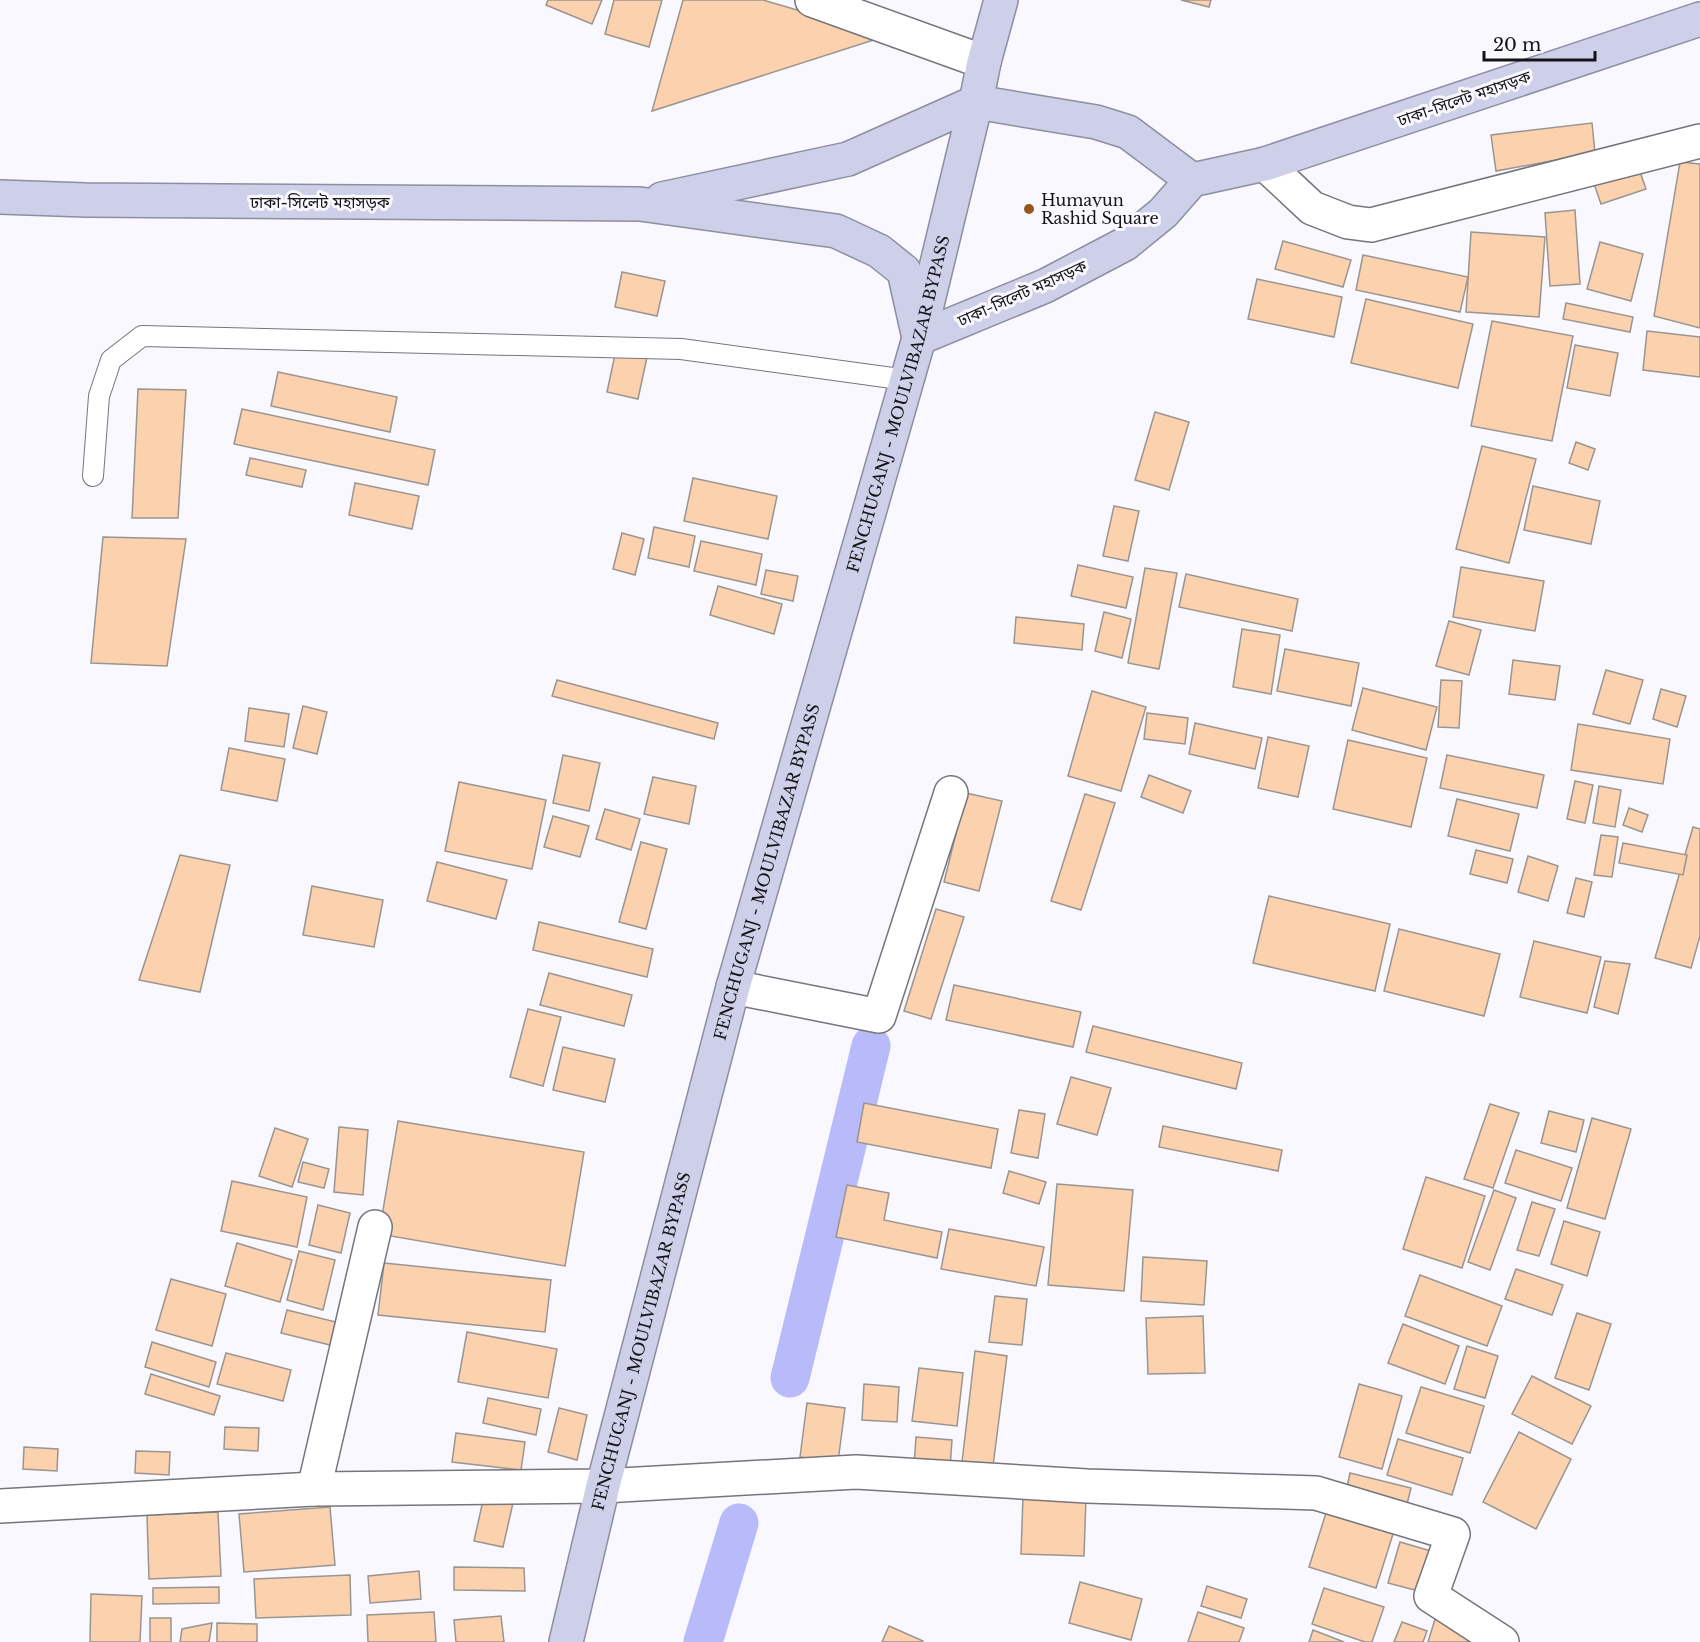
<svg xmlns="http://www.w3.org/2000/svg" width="1700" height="1642" viewBox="0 0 1700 1642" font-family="'Libre Baskerville','Noto Sans Bengali',serif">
<rect width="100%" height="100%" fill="#f8f8fe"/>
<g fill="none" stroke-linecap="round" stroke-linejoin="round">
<g stroke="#b8bafa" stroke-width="39">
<path d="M790,1378L871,1046"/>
<path d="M703,1642L739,1523"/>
</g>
</g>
<g fill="#fcd1ae" stroke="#9b9591" stroke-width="1.5">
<path d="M548,0H602L592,24L546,5Z"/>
<path d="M614,0H662L649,47L605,34Z"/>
<path d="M683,0H763L886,36L652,111Z"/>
<path d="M1181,0H1211L1209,7Z"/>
<path d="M1592,123L1595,153L1496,171L1491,135Z"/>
<path d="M1636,160L1646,189L1601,204L1591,175Z"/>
<path d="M1680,162L1700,164V328L1654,316Z"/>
<path d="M1575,210L1580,284L1550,286L1545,213Z"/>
<path d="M1471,232L1545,237L1539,317L1466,312Z"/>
<path d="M1283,241L1351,260L1343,287L1275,269Z"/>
<path d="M1600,242L1643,254L1631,301L1587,289Z"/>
<path d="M1363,255L1468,277L1460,312L1356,290Z"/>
<path d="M622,272L665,281L657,316L615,307Z"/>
<path d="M1257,279L1342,297L1334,337L1248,319Z"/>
<path d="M1366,299L1473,324L1458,388L1351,363Z"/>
<path d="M1566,303L1633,317L1630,332L1563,319Z"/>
<path d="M1492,321L1573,336L1552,441L1471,426Z"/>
<path d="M1647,331L1700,337V377L1643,370Z"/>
<path d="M1575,345L1618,353L1610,396L1567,388Z"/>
<path d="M616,350L647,357L638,399L607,392Z"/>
<path d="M278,372L397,397L390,432L271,406Z"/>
<path d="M138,389L186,390L178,518H132Z"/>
<path d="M242,409L435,450L428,485L234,444Z"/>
<path d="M1155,412L1189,422L1169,490L1135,480Z"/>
<path d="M1576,442L1595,449L1588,470L1569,463Z"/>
<path d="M1482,446L1536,459L1509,563L1456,549Z"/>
<path d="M250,458L306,470L302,487L246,475Z"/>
<path d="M693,478L777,496L768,539L684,521Z"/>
<path d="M355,483L419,496L412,529L349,515Z"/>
<path d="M1533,486L1600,501L1591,544L1524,530Z"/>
<path d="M1114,506L1139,511L1128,561L1103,556Z"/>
<path d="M654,527L695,536L689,567L648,558Z"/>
<path d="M622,533L644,539L635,575L613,569Z"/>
<path d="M103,537L186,539L167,666L91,663Z"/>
<path d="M701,541L762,554L756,585L694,571Z"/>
<path d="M1078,565L1133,577L1126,608L1071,596Z"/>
<path d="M1461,567L1544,581L1535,631L1453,617Z"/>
<path d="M1145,568L1177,573L1159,669L1128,663Z"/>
<path d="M766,570L798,576L793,601L761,594Z"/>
<path d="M1186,574L1298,599L1292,631L1179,607Z"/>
<path d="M718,586L782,604L774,634L710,615Z"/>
<path d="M1104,612L1131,619L1122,658L1095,651Z"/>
<path d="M1016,617L1084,624L1082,650L1014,643Z"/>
<path d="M1449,621L1481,630L1469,675L1436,666Z"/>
<path d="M1242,629L1280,635L1271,694L1233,687Z"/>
<path d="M1285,649L1359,663L1351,706L1277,691Z"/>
<path d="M1513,660L1560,666L1555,700L1509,694Z"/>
<path d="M1606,670L1643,680L1630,724L1593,714Z"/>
<path d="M557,680L718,723L714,739L552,696Z"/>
<path d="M1441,680L1462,681L1459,728L1438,727Z"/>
<path d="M1363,688L1437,707L1426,750L1352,730Z"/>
<path d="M1661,689L1686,696L1677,727L1653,719Z"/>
<path d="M1092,691L1146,707L1121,791L1068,776Z"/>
<path d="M303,706L327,712L317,754L293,748Z"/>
<path d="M249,708L289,714L284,747L245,741Z"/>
<path d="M1147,713L1188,718L1185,744L1144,739Z"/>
<path d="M1195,723L1262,738L1255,769L1189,754Z"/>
<path d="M1578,724L1670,739L1663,784L1571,770Z"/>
<path d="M1268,737L1309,746L1298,797L1258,788Z"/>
<path d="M1348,740L1427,758L1411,827L1333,809Z"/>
<path d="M229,748L285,759L277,801L221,790Z"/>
<path d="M563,755L600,763L589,811L553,803Z"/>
<path d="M1447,755L1544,775L1537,808L1440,788Z"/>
<path d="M1149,775L1191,791L1183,813L1141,797Z"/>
<path d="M653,777L696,786L689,824L644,814Z"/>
<path d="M1575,781L1593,785L1585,823L1567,819Z"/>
<path d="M459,782L546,800L532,869L445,851Z"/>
<path d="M1599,786L1621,790L1615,827L1593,823Z"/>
<path d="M966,793L1002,801L979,891L944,882Z"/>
<path d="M1085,794L1115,803L1081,910L1051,901Z"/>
<path d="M1457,799L1519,814L1510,851L1448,836Z"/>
<path d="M1629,808L1648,815L1642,832L1623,825Z"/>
<path d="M605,809L640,819L631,850L596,839Z"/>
<path d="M553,816L589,826L580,857L544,847Z"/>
<path d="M1693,827L1700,829V936L1691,968L1655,958Z"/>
<path d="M1601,835L1618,837L1612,877L1594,875Z"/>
<path d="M641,842L667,849L646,929L619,922Z"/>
<path d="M1623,843L1687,855L1683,875L1619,863Z"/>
<path d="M1476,850L1513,859L1507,883L1470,874Z"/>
<path d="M180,855L230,865L200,992L139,980Z"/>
<path d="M1528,856L1558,866L1548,901L1518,892Z"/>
<path d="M437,862L507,880L496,919L427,901Z"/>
<path d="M1576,878L1592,882L1584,917L1567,913Z"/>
<path d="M312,886L383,900L374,947L303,935Z"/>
<path d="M1269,896L1390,924L1375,991L1253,963Z"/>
<path d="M936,909L964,917L931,1019L904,1011Z"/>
<path d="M539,922L653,949L647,977L533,950Z"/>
<path d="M1399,929L1500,954L1484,1016L1384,991Z"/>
<path d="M1534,941L1601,957L1587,1013L1520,997Z"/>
<path d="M1605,961L1630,964L1618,1014L1594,1007Z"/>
<path d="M549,973L632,995L624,1026L540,1005Z"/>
<path d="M954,985L1081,1012L1073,1047L946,1020Z"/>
<path d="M528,1009L561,1017L543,1086L510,1077Z"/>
<path d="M1093,1026L1242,1063L1236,1089L1086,1052Z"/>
<path d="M563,1047L615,1059L605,1102L553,1090Z"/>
<path d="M1071,1077L1111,1088L1097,1135L1057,1124Z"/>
<path d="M864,1103L998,1129L991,1168L857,1142Z"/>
<path d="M1490,1104L1519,1113L1493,1188L1464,1179Z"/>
<path d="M1019,1110L1045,1114L1038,1158L1011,1153Z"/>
<path d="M1549,1111L1584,1120L1576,1152L1541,1143Z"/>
<path d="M1592,1118L1631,1129L1605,1219L1567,1208Z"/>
<path d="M398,1121L584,1152L565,1266L379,1234Z"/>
<path d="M1163,1126L1282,1150L1278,1171L1159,1147Z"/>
<path d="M339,1127L368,1130L363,1195L334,1192Z"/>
<path d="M275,1128L308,1139L292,1187L259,1176Z"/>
<path d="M1516,1150L1572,1168L1561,1201L1505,1183Z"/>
<path d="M303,1162L329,1169L324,1188L298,1182Z"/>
<path d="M1009,1171L1046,1182L1039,1204L1003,1193Z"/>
<path d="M1426,1177L1485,1196L1462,1268L1403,1249Z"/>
<path d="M232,1181L307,1197L297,1247L221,1231Z"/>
<path d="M1057,1184L1133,1190L1124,1291L1048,1285Z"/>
<path d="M847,1185L889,1193L884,1220L942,1232L937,1258L836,1237Z"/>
<path d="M1494,1190L1516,1198L1490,1270L1468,1262Z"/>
<path d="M1532,1202L1555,1209L1539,1256L1517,1250Z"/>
<path d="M318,1205L350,1213L341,1253L309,1245Z"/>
<path d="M1564,1221L1600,1232L1587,1276L1551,1264Z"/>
<path d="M949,1229L1044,1247L1036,1286L941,1269Z"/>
<path d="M237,1243L292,1260L280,1302L225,1286Z"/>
<path d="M299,1251L335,1260L323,1310L287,1300Z"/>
<path d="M1143,1257L1207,1261L1204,1305L1141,1301Z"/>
<path d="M384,1263L551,1280L545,1332L378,1315Z"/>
<path d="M1516,1269L1563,1285L1552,1315L1505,1299Z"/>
<path d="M1420,1275L1502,1306L1487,1346L1405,1316Z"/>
<path d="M171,1279L226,1294L212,1346L156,1330Z"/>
<path d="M995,1296L1027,1299L1022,1345L989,1342Z"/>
<path d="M287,1310L340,1323L334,1346L281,1333Z"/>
<path d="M1577,1313L1611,1324L1589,1390L1555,1378Z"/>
<path d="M1203,1316L1205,1373L1148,1374L1146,1318Z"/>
<path d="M1403,1324L1459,1346L1445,1384L1388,1363Z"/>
<path d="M467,1332L557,1349L548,1398L458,1382Z"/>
<path d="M152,1342L216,1362L209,1387L145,1367Z"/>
<path d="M1467,1346L1498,1356L1485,1398L1454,1389Z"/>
<path d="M975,1351L1007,1356L993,1466L962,1462Z"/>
<path d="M226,1353L291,1370L283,1401L217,1384Z"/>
<path d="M919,1368L963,1373L957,1426L912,1421Z"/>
<path d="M151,1374L220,1396L214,1415L145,1394Z"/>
<path d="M1532,1376L1591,1406L1572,1444L1512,1414Z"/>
<path d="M864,1384L899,1387L897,1422L862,1420Z"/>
<path d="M1359,1384L1402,1396L1382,1469L1339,1457Z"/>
<path d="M1421,1387L1484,1406L1470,1453L1406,1433Z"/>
<path d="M488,1398L541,1409L536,1435L483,1423Z"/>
<path d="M807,1403L845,1408L838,1462L800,1457Z"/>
<path d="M559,1408L587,1415L577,1460L548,1452Z"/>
<path d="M225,1427L259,1428L258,1451L224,1449Z"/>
<path d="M1519,1432L1571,1459L1536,1529L1483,1502Z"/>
<path d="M456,1433L525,1442L521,1470L452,1462Z"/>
<path d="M916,1437L952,1440L950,1468L914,1466Z"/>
<path d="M1398,1439L1463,1458L1452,1495L1387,1475Z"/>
<path d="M24,1447L58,1449L57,1471L23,1469Z"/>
<path d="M136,1451L170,1452L169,1475L135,1473Z"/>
<path d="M1350,1473L1411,1488L1405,1512L1345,1497Z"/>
<path d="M484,1496L513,1503L503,1547L474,1541Z"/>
<path d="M1023,1496L1086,1498L1084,1556L1021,1554Z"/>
<path d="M330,1507L335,1565L244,1572L239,1514Z"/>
<path d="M218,1512L221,1576L149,1579L147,1515Z"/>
<path d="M1326,1513L1393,1534L1376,1588L1309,1567Z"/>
<path d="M1400,1542L1438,1553L1426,1593L1388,1583Z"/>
<path d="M454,1567L524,1568L525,1591L454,1590Z"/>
<path d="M419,1571L421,1599L370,1603L368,1576Z"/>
<path d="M350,1575L351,1615L256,1618L254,1579Z"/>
<path d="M1080,1582L1142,1599L1131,1640L1069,1623Z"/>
<path d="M1207,1586L1247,1599L1241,1618L1201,1606Z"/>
<path d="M219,1587V1603L153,1604V1588Z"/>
<path d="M1324,1588L1384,1607L1372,1642H1365L1312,1624Z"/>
<path d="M91,1594L142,1596L140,1642H90Z"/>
<path d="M434,1612L436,1642H368L367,1615Z"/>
<path d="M1198,1612L1244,1628L1239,1642H1188Z"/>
<path d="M501,1616L504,1642H456L454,1620Z"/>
<path d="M1436,1616L1475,1629L1470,1642H1428Z"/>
<rect x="150" y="1618" width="21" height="24"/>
<path d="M1402,1622L1427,1631L1423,1642H1394Z"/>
<path d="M212,1623L209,1642H180L182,1629Z"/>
<path d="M217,1623L257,1624V1642H217Z"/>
<path d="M889,1626L923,1641L922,1642H882Z"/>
<path d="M1313,1630L1344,1642H1309Z"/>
</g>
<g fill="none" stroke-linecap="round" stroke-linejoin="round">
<g stroke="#75757b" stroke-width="22">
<path id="lane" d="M93,476L99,396L111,360L142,336L681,349L907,380"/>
</g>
<g stroke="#75757b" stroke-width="36">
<g id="street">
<path d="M1265,164L1312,208L1348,222L1371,225L1700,141"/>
<path d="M733,987L879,1016L951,793"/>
<path d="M314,1489L375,1227"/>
<path d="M0,1506L314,1489L603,1486L856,1472L1087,1486L1316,1493L1453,1534L1431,1596L1502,1642"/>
</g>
</g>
<g stroke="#75757b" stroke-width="36">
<path id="secondary" d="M812,0L984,62"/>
</g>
<g stroke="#8d8ea0" stroke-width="36">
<g id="highway">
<path d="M0,197L86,200L640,204L836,231L879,251L904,271L919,338L1045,286L1125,244L1163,213L1192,180L1265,164L1700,19"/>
<path d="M662,199L848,159L976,102L1096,122L1128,132L1192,180"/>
<path id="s1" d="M566,1642L603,1486L733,987L919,338L976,102L984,62L1001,0"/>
</g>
</g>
<use href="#lane" stroke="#fff" stroke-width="20"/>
<use href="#street" stroke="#fff" stroke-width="33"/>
<use href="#secondary" stroke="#fff" stroke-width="33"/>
<use href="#highway" stroke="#cecfe9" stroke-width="33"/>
</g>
<circle fill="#94571a" stroke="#f8f8fe" stroke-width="2" cx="1029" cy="209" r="6"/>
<g text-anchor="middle" stroke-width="6" stroke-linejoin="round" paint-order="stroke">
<g font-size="16" fill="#141417" stroke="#f8f8fe">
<text transform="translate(1464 98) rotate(-19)" y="6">ঢাকা-সিলেট মহাসড়ক</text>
<text x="320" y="208">ঢাকা-সিলেট মহাসড়ক</text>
<text transform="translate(1022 293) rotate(-24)" y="6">ঢাকা-সিলেট মহাসড়ক</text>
<text dy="6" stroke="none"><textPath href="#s1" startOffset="1282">FENCHUGANJ - MOULVIBAZAR BYPASS</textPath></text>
<text dy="6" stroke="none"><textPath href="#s1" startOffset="796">FENCHUGANJ - MOULVIBAZAR BYPASS</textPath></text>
<text dy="6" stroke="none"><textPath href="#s1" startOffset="310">FENCHUGANJ - MOULVIBAZAR BYPASS</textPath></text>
</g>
<g font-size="16" fill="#141417" stroke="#f8f8fe" text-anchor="start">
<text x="1041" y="206">Humayun<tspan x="1041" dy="18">Rashid Square</tspan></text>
</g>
</g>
<path d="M1484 51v9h111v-9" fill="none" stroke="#141417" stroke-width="3"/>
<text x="1493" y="51" font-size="18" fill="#141417" stroke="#f8f8fe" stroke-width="4.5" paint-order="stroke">20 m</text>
</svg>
